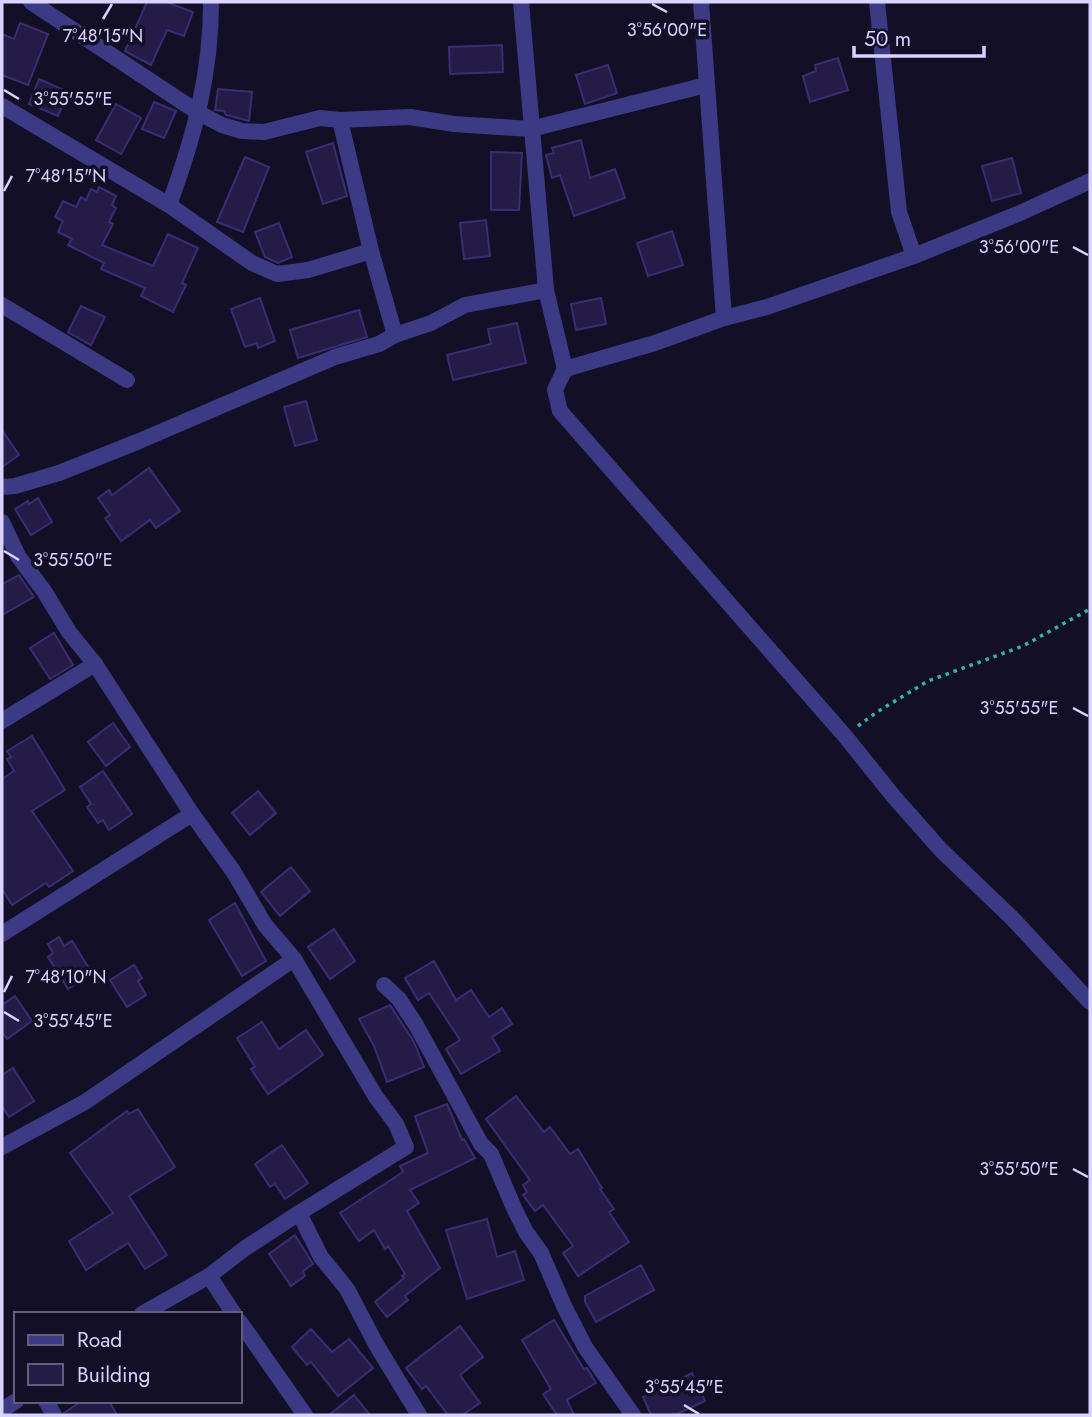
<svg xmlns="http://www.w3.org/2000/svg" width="1092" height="1417" viewBox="0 0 1092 1417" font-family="Jost,sans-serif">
<rect width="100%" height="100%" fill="#130f26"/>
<g fill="#241b47" stroke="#3b2d73" stroke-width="2">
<path d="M147,2H166L193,12L184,36L167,30L151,65L125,51Z"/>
<path d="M20,23L48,34L28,85L2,75V34L14,39Z"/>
<path d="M502,45L503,72L450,74L449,47Z"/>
<path d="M838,58L848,90L810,102L803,76L816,71L815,65Z"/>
<path d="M608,65L617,93L585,104L576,75Z"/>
<path d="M39,79L68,92L58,116L29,104Z"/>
<path d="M218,89L252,92L249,121L226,115L224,111L215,110Z"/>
<path d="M154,102L176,111L164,138L142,129Z"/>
<path d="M116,104L141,118L121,154L96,140Z"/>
<path d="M581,140L590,178L615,169L625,198L574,216L560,175L552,178L546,155L554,153L552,148Z"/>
<path d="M333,143L347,196L323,204L306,152Z"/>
<path d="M491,152L522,153L519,210H491Z"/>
<path d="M245,157L269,167L243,232L217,222Z"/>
<path d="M1012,158L1021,193L992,201L982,166Z"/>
<path d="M99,187L116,196L112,205L116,208L109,222L113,224L102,245L153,266L168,234L198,248L182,283L186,285L173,312L141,296L145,288L101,269L104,263L68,245L72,239L58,232L63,221L55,217L63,201L76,207L81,197L86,200L91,189L97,192Z"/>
<path d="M486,220L490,256L464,259L460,223Z"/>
<path d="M279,223L292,257L278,263L265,257L255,232Z"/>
<path d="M672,231L683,265L648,276L637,243Z"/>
<path d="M260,298L275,341L258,348L257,343L245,347L231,309Z"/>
<path d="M601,298L606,324L576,330L571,304Z"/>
<path d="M81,306L105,317L91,345L68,332Z"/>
<path d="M359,310L367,337L298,358L290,330Z"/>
<path d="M517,323L526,363L453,380L447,355L491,344L488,329Z"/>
<path d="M306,401L317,440L295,446L284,407Z"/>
<path d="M2,430L19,455L2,467Z"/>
<path d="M149,468L180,511L156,528L150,520L121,541L105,518L110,515L98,498L109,490L112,495Z"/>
<path d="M38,498L52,522L31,535L15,509L28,501L29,504Z"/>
<path d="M19,575L34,597L2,615V584Z"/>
<path d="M54,633L73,665L50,679L30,648Z"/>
<path d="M113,723L130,747L106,766L88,742Z"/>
<path d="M32,736L65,790L32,811L73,871L49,887L46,883L12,905L2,889V779L14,771L7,759L11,757L7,751Z"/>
<path d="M103,771L132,814L109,830L103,820L98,823L87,807L91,804L80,787Z"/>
<path d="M258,791L276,813L250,835L232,813Z"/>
<path d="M291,867L310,891L280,916L261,892Z"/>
<path d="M235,903L266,961L242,976L209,920Z"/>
<path d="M334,929L355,961L330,979L308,947Z"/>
<path d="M59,937L64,946L72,941L92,973L68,989L48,957L53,953L48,944Z"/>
<path d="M434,961L456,1000L471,990L489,1017L502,1008L512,1024L492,1037L500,1051L461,1074L446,1049L460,1040L429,993L418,1000L405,978Z"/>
<path d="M134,965L142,978L138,981L146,995L127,1007L110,980Z"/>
<path d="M15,996L32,1021L7,1039L2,1032V1005Z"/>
<path d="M390,1005L414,1042L424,1067L387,1082L374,1046L359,1019Z"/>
<path d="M262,1022L279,1049L306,1030L323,1055L268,1094L251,1069L255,1067L237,1038Z"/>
<path d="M13,1068L34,1101L9,1117L2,1106V1075Z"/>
<path d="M516,1096L544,1132L550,1127L570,1154L578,1149L602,1188L600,1189L614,1209L609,1212L629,1242L578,1276L563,1253L573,1246L543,1205L535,1211L523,1195L527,1192L523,1185L530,1180L486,1119Z"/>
<path d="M447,1104L462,1140L464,1139L475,1158L410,1190L419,1203L407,1211L440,1268L405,1296L408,1300L387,1317L375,1302L404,1278L402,1276L405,1274L388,1246L385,1249L374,1230L359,1241L340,1213L403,1172L400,1166L428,1153L415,1116Z"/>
<path d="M138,1109L175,1167L129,1196L167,1255L145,1269L128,1243L86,1270L69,1241L113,1213L70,1153L127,1111L129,1114Z"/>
<path d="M282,1145L308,1183L285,1199L275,1184L270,1187L255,1164Z"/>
<path d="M487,1219L497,1257L515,1251L524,1280L467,1299L446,1230Z"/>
<path d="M295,1235L313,1264L303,1271L305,1276L291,1286L269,1254Z"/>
<path d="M641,1265L654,1290L596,1322L585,1302V1296Z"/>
<path d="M554,1320L584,1369L587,1368L596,1383L567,1400L574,1415H557L543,1394L551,1389L522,1340Z"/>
<path d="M460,1326L483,1357L460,1375L480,1403L462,1415H448L426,1386L422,1389L406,1368Z"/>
<path d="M311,1329L332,1352L349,1339L373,1368L338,1396L311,1362L307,1365L292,1347Z"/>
<path d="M692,1373L705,1401L675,1415H651L643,1397Z"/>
<path d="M354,1395L370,1415H329Z"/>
<path d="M82,1401H109L117,1415H64V1413Z"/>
</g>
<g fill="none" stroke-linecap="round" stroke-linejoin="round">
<path stroke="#2fb8b0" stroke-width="3.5" stroke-dasharray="3.5 5" stroke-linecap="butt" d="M858,726L877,712L928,681L1023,646L1090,609"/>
<g stroke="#3d3a85" stroke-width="16">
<path d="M31,2L199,113L222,125L242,131L264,132L320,118L340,120L410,117L454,124L531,129L706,85"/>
<path d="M521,2L546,290L565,369L555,390L560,411L845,736L894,797L941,850L1013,919L1090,1002"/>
<path d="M701,2L724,318"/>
<path d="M877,2L899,212L914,256"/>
<path d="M2,106L169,205L252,263L277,274L308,270L371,251"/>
<path d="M340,120L371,251L395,335"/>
<path d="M169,205C194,137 211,75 211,2"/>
<path d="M2,305L127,380"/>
<path d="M565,369L655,343L724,318L767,307L914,256L1020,213L1090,181"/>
<path d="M2,487L15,486L59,473L137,442L335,357L379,344L395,335L431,323L465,305L546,290"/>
<path d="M2,522L18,556L44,591L69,632L95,664L192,814L233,871L265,925L294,959L376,1097L396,1124L406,1147L299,1213L244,1249L209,1276L142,1314"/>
<path d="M2,721L95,664"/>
<path d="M2,934L192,814"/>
<path d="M384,985L399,999L416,1025L481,1144L491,1154L514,1208L526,1232L541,1253L564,1306L585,1347L633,1415"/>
<path d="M2,1147L85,1102L294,959"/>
<path d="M299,1213L321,1257L347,1289L377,1346L419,1415"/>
<path d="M209,1276L234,1314"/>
<path d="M240,1322L305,1415"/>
<path d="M46,1401L54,1415"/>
<path d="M2,1410L16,1401"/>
</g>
</g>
<path fill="none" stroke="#d9d4ff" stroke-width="2.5" d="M652,4L667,12M103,19L112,4M4,90L19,99M4,191L12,176M1073,247L1088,255M4,551L19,560M1073,708L1088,716M4,992L12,976M4,1012L19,1021M1073,1169L1088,1177M684,1405L699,1414"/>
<g font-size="18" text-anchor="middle" fill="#d9d4ff" stroke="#130f26" stroke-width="7" stroke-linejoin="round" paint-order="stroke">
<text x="667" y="36">3°56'00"E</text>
<text x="103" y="42">7°48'15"N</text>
<text x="73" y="105">3°55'55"E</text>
<text x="66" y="182">7°48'15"N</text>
<text x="1019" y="253">3°56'00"E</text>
<text x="73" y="566">3°55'50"E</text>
<text x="1019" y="714">3°55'55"E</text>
<text x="66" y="983">7°48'10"N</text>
<text x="73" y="1027">3°55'45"E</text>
<text x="1019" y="1175">3°55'50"E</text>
<text x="684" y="1393">3°55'45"E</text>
</g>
<rect width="1092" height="1417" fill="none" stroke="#d9d4ff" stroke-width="7"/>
<rect x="14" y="1312" width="228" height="91" fill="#130f26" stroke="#625e7d" stroke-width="2"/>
<rect x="28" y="1335" width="35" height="10" fill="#3d3a85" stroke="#625e7d" stroke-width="2"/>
<text x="77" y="1347" font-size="21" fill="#d9d4ff">Road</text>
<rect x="28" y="1364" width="35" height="21" fill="#241b47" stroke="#625e7d" stroke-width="2"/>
<text x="77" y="1382" font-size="21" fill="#d9d4ff">Building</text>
<path d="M854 46v10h130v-10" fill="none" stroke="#d9d4ff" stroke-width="3.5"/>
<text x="864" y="46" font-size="21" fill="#d9d4ff" stroke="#130f26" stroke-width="5" paint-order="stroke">50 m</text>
</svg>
